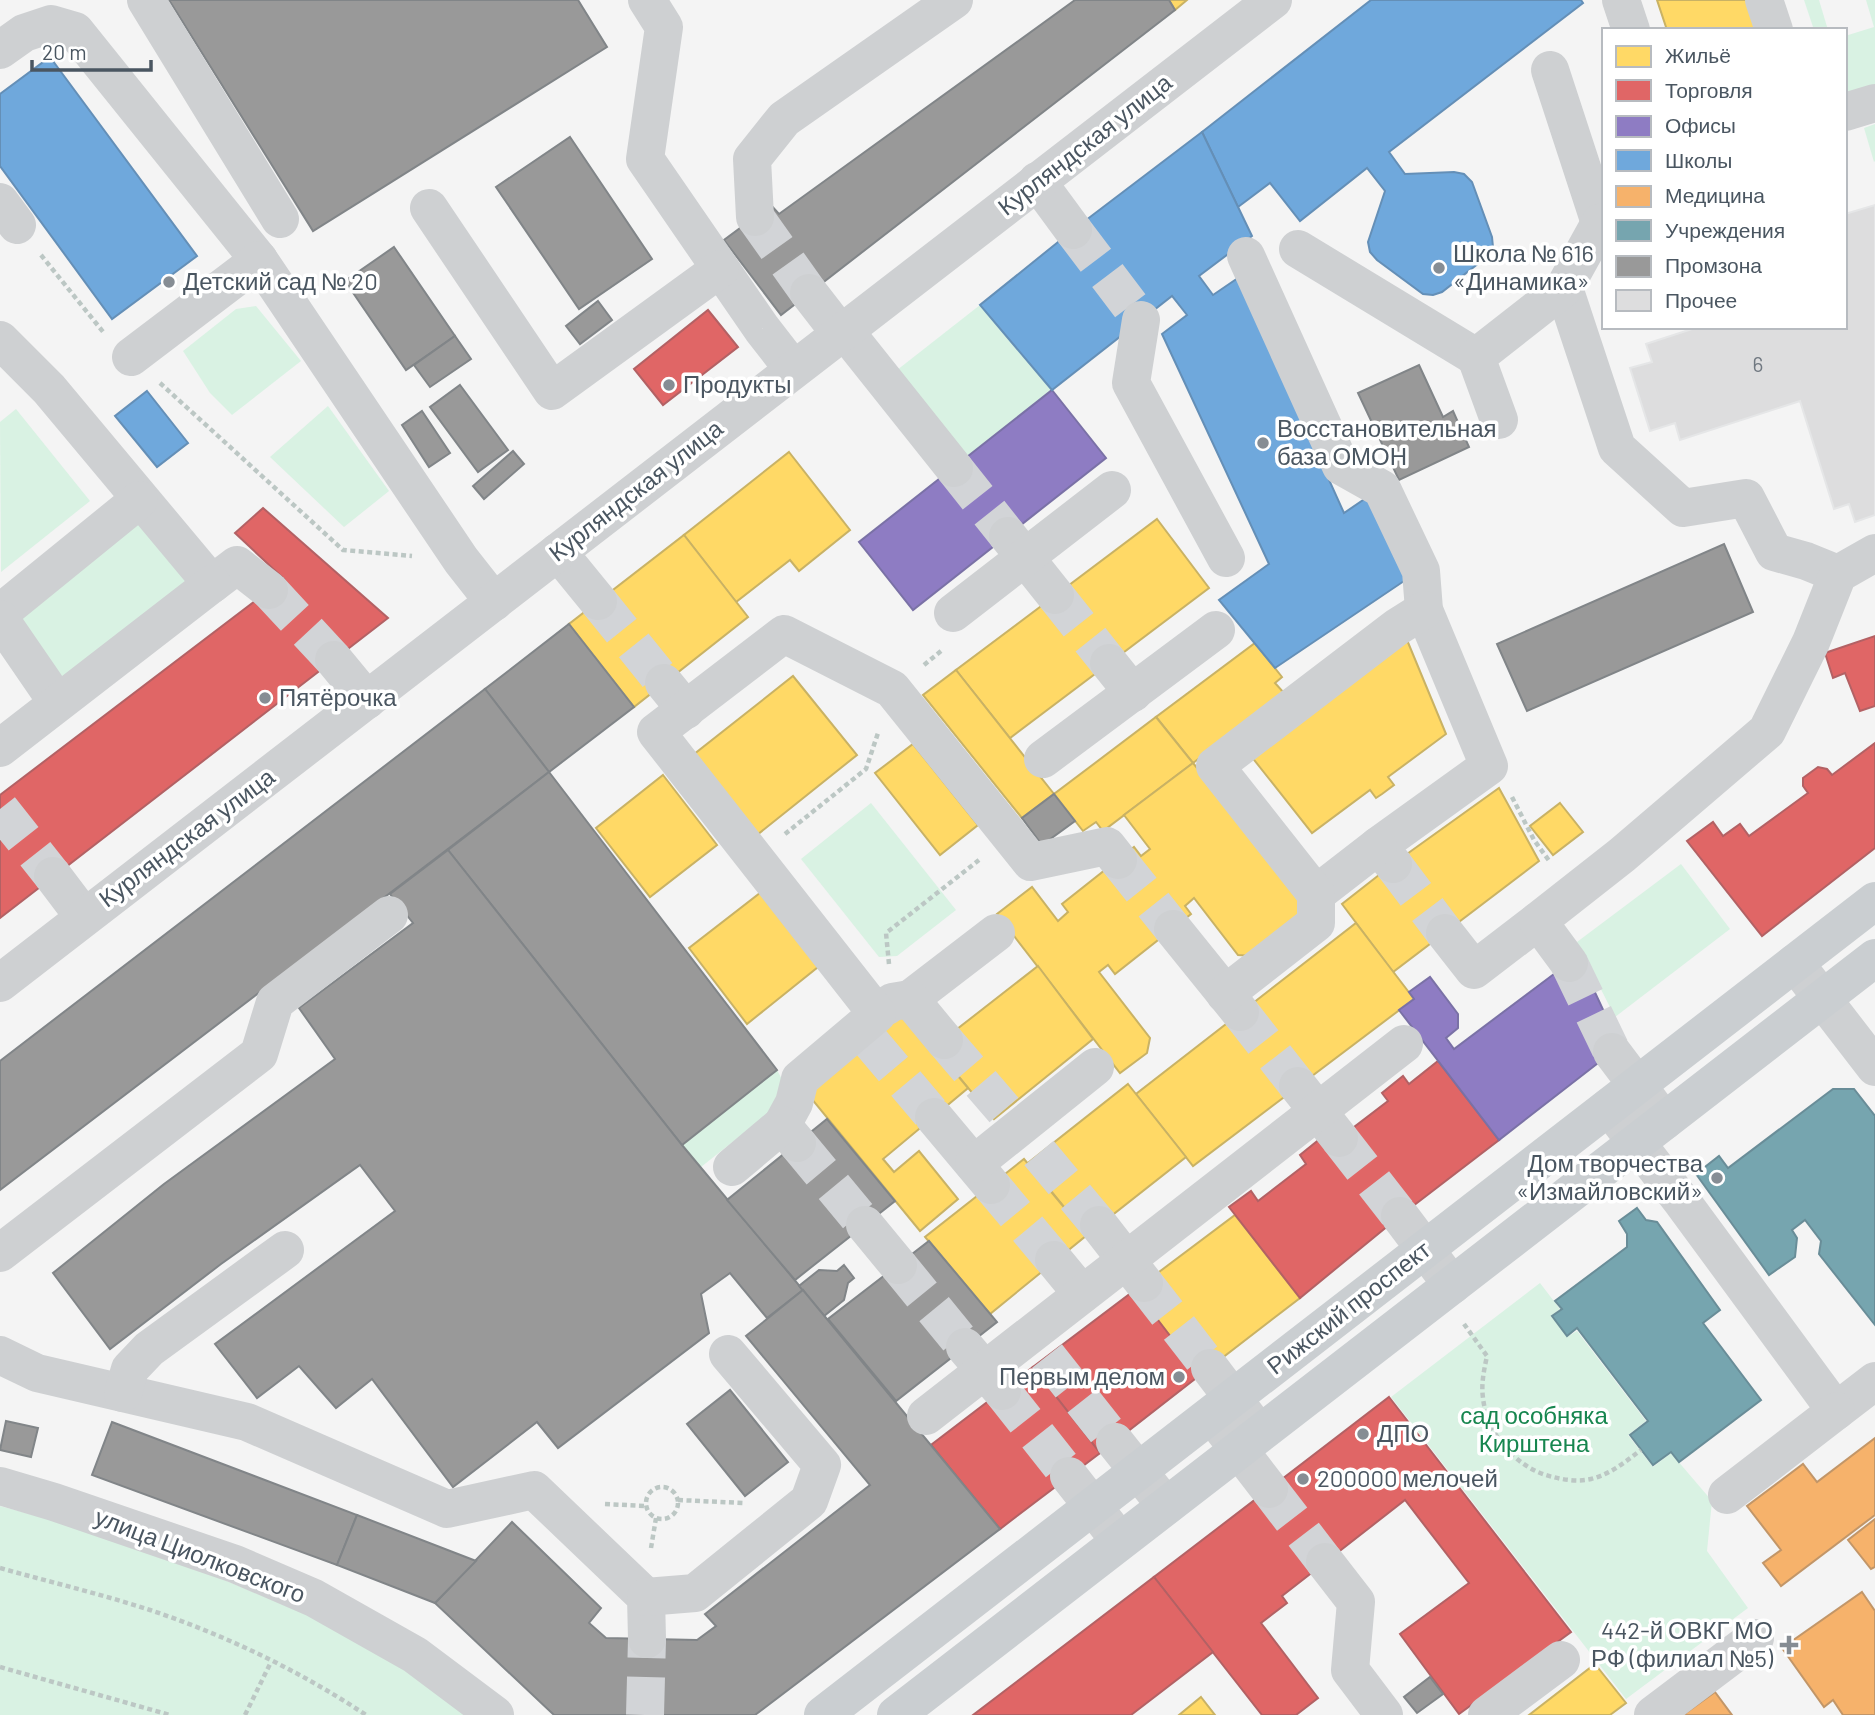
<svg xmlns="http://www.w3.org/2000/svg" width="1875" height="1715" viewBox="0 0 1875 1715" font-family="Barlow,sans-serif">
<rect width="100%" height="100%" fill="#f4f4f4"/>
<g fill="#d9f2e3">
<path d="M1804,0H1819L1828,30H1814Z"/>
<path d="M1866,0H1875V86L1845,96V36L1874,27Z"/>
<path d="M1875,124V161L1874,162L1864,128Z"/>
<path d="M980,305L1052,390L961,461L892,374Z"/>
<path d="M256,306L301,361L232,415L210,393L183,351L236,309Z"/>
<path d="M328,406L389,491L344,527L270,457Z"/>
<path d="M16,409L90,501L1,572L0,422Z"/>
<path d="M138,519L188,579L66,681L16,621Z"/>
<path d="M871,803L956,910L897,956L879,957L801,859Z"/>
<path d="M1681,864L1730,929L1615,1017L1577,942Z"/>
<path d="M777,1070L784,1083L779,1105L701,1167L682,1145Z"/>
<path d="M1540,1283L1560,1309L1551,1316L1567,1337L1577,1331L1646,1421L1628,1435L1653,1467L1671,1453L1712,1501L1707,1551L1748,1608L1626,1699L1391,1397Z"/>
<path d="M0,1506L74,1526L174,1559L318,1619L419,1678L467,1715H0Z"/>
</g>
<g fill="#ffd966" stroke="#c9b264" stroke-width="2">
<path d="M1169,0H1187L1175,10Z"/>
<path d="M1657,0H1748L1757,30H1667Z"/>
<path d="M789,452L850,530L799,571L790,560L736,602L684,535Z"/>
<path d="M1157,519L1209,588L1010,738L956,670Z"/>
<path d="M684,535L748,617L634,707L569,624Z"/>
<path d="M1407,640L1446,734L1388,777L1394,785L1382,794L1376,798L1370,790L1312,833L1251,756Z"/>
<path d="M1255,643L1282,677L1275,683L1285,694L1193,763L1156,717Z"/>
<path d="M956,670L1054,794L1022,818L923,695Z"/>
<path d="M793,676L857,755L757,835L693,755Z"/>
<path d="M1156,717L1193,763L1103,831L1096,822L1083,831L1054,794Z"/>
<path d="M913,744L978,825L940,855L875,773Z"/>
<path d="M1193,763L1306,902L1302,918L1252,956L1238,955L1194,898L1185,906L1191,914L1115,974L1108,965L1099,972L1150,1038L1147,1053L1120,1073L997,914L1032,887L1058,921L1068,912L1062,904L1134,847L1141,856L1150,849L1124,815Z"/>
<path d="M663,775L717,845L650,897L596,828Z"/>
<path d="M1499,788L1539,861L1393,972L1342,904L1393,864Z"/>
<path d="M1560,803L1583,832L1553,855L1530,826Z"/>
<path d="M760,893L818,967L747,1024L689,948Z"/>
<path d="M1356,923L1414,999L1193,1166L1136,1094Z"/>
<path d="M1038,966L1093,1039L994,1119L934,1047Z"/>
<path d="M904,1011L968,1088L883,1159L894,1172L919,1151L958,1199L920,1231L806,1092Z"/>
<path d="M1128,1084L1186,1157L1087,1235L1028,1163Z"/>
<path d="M1024,1159L1087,1235L990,1314L925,1237Z"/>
<path d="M1235,1215L1300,1298L1200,1375L1135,1290Z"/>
<path d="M1595,1664L1626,1703L1610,1715H1529Z"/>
<path d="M1201,1697L1215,1715H1179Z"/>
</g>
<g fill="#e06666" stroke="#b36164" stroke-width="2">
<path d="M708,310L738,347L663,405L634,369Z"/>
<path d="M263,508L388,618L0,918V795L284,579L235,533Z"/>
<path d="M1875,636V706L1860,711L1845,673L1833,678L1825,653Z"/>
<path d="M1875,743V848L1762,936L1687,841L1713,822L1723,836L1740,824L1749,836L1808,793L1803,786V778L1818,767L1827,769L1832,775Z"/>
<path d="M1438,1061L1499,1140L1400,1216L1300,1298L1229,1207L1251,1191L1258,1201L1306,1164L1300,1155L1326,1134L1333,1143L1388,1101L1382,1093L1403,1076L1409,1084Z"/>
<path d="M1135,1290L1200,1375L1100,1453L1033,1367Z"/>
<path d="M1033,1367L1100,1453L1000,1529L931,1445Z"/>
<path d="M1389,1397L1571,1632L1459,1714L1400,1634L1469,1583L1405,1500L1282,1596L1287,1603L1261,1623L1318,1698L1296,1715H1262L1154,1577Z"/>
<path d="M1154,1577L1213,1652L1131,1715H973Z"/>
</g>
<g fill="#8e7cc3" stroke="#7a71a6" stroke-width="2">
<path d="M1052,390L1106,458L913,610L859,542Z"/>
<path d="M1578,956L1620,1046L1499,1140L1399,1010L1414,999L1409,992L1430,977L1458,1014V1028L1446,1038L1454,1049Z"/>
</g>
<g fill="#6fa8dc" stroke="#648fb7" stroke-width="2">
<path d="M1371,0H1581L1583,3L1389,152L1405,174L1454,172L1464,174L1472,182L1492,237L1493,247L1489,255L1442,292L1433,295L1423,294L1377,260L1370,252L1368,242L1385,191L1367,168L1300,221L1270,183L1238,207L1202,132Z"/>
<path d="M50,57L197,256L112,319L0,166V94Z"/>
<path d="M1202,132L1252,236L1199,276L1213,295L1238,278L1344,513L1369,496L1407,579L1275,668L1219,600L1269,564L1162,334L1187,315L1172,296L1052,390L980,305L1073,230Z"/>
<path d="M147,391L188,443L157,467L115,416Z"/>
</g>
<g fill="#f6b26b" stroke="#c29668" stroke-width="2">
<path d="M1875,1438V1515L1781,1586L1763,1563L1781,1550L1747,1506L1803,1464L1817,1482Z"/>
<path d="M1875,1519V1567L1871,1569L1848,1540Z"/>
<path d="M1862,1592L1875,1611V1715H1843L1833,1700L1824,1707L1782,1648Z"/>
<path d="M1715,1692L1732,1715H1683Z"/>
</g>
<g fill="#76a5af" stroke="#698d98" stroke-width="2">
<path d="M1833,1089H1854L1875,1116V1325L1819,1254L1821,1241L1805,1220L1792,1230L1797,1238L1795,1257L1769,1275L1696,1174L1719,1156L1728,1168Z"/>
<path d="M1637,1208L1646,1220L1657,1222L1720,1310L1703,1323L1761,1400L1679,1462L1671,1452L1653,1465L1630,1435L1648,1421L1577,1328L1567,1336L1552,1316L1562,1309L1555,1301L1627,1247V1234L1619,1221Z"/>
</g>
<g fill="#999" stroke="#818588" stroke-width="2">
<path d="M169,0H578L607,47L313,231Z"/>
<path d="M1075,0H1169L1175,10L781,315L724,240L771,205L779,214Z"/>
<path d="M570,137L652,259L579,309L496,187Z"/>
<path d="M394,247L455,336L406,370L345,281Z"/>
<path d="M598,301L612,320L580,344L566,326Z"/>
<path d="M455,336L471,359L430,387L414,365Z"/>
<path d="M1419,365L1443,417L1453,411L1469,447L1399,480L1358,393Z"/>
<path d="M460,385L508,450L478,472L430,407Z"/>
<path d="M422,411L450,453L429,467L402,425Z"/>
<path d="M513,451L524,464L484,499L473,486Z"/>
<path d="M1724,544L1753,612L1527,711L1497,644Z"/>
<path d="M569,624L634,707L549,772L485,689Z"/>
<path d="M485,689L549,772L0,1190V1061Z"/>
<path d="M549,772L777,1070L682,1145L448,850Z"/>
<path d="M1054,794L1075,821L1042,845L1022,818Z"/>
<path d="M448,850L682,1145L803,1290L767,1318L730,1273L701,1294L709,1333L558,1448L537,1422L453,1487L372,1379L336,1408L299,1366L257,1398L215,1344L395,1211L360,1165L221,1264L110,1349L53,1273L164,1184L335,1059L299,1008L413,923L390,894Z"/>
<path d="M827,1119L895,1201L795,1280L727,1200Z"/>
<path d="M929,1241L997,1322L896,1401L828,1319Z"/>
<path d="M844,1265L854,1278L848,1283L844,1300L824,1316L799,1286L819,1270L837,1271Z"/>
<path d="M803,1290L1000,1529L755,1715H554L435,1603L512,1522L601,1608L589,1623L606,1638L697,1640L716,1626L705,1614L870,1485L746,1336Z"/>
<path d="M730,1390L788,1462L745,1496L687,1424Z"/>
<path d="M6,1421L38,1428L31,1457L0,1450Z"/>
<path d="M112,1422L357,1515L337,1565L92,1475Z"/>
<path d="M357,1515L476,1561L435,1603L337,1565Z"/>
<path d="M1430,1677L1443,1694L1417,1713L1404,1697Z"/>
</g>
<path fill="#ddddde" stroke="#e5e6e7" stroke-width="2" d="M1875,205V515L1855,522L1849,504L1834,509L1800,401L1680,440L1675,423L1650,431L1630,368L1652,362L1646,344L1698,327H1845V214Z"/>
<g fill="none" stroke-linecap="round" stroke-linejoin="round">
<g stroke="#d2d4d7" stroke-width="38" stroke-dasharray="38 19" stroke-linecap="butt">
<path d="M755,217L809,293"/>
<path d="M1073,230L1141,320"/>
<path d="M954,468L1008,536"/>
<path d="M269,590L334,660"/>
<path d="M1055,595L1109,663"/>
<path d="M598,601L664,683"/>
<path d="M0,809L53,876"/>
<path d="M1118,860L1173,929"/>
<path d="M1393,864L1445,933"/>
<path d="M1569,963L1612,1052"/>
<path d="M1240,1012L1298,1086"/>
<path d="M869,1040L934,1117"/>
<path d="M944,1040L1004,1110"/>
<path d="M1339,1138L1400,1216"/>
<path d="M797,1143L865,1225"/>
<path d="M1039,1153L1099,1225"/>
<path d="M991,1185L1054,1260"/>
<path d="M898,1265L965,1347"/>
<path d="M1144,1283L1210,1368"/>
<path d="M1047,1356L1115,1442"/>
<path d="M1002,1391L1069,1476"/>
<path d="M1269,1489L1325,1562"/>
<path d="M645,1715L647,1639"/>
</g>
<g stroke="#bcc7c4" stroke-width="4.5" stroke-dasharray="5 3.5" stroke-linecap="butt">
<path d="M41,255L104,333"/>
<path d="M160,383L343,550L412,556"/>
<path d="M924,665L941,651"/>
<path d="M1512,797L1534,840L1550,862"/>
<path d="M785,834L866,769L878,733"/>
<path d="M889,964L886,933L979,860"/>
<path d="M1464,1324L1487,1356C1484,1370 1481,1384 1483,1398C1487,1435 1517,1469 1553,1477C1565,1480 1579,1482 1591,1479C1611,1474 1625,1462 1641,1450"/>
<circle cx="662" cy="1503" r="16"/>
<path d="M678,1500L743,1503"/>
<path d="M605,1504L646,1506"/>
<path d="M651,1548L656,1518"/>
<path d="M0,1568C50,1582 101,1594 150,1610C225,1635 300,1671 366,1715"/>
<path d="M0,1667L170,1715"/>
<path d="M245,1715L271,1662"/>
</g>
<g stroke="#ced0d2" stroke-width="38">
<path d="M146,0L280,219"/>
<path d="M647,0L664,27L645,159L762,329L793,369"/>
<path d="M1621,0L1631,30"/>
<path d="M1764,0L1774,30"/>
<path d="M0,50L24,33L51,24L75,31L259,260"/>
<path d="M1550,70L1600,223"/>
<path d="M1845,112L1875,103"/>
<path d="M1037,181L1073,230"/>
<path d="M0,202L17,225"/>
<path d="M429,208L552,391L720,269"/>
<path d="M755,217L752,159L784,119L954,0"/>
<path d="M1604,222L1600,223L1564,288L1617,448L1683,508L1746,498L1774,552L1806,561L1838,574"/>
<path d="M1298,249L1476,357"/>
<path d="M1246,256L1341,466L1382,489L1421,571L1424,610L1489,766L1378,846L1393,864"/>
<path d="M809,293L840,333"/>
<path d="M1141,320L1131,383L1226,558"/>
<path d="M844,330L954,468"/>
<path d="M0,340L49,389L212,584L237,565L269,590"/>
<path d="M131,357L259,260L461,560L494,602"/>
<path d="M1499,420L1476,357L1564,288"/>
<path d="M1008,536L1055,595"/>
<path d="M558,552L598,601"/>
<path d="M0,613L139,500"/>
<path d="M953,613L1112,490"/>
<path d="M0,619L57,702"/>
<path d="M334,660L367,700"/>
<path d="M1109,663L1133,693"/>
<path d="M664,683L686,710"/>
<path d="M0,748L212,584"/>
<path d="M1043,759L1216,630"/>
<path d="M53,876L84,917"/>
<path d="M1316,894L1378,846"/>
<path d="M1173,929L1240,1012"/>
<path d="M1445,933L1474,970L1538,921"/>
<path d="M1569,963L1538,921L1622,855L1767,731L1811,642L1838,574L1875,553"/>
<path d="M1795,963L1875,1067"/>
<path d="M0,983L1273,0"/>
<path d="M1225,994L1316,923V894L1215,766L1397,627L1424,610"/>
<path d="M910,999L996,933"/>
<path d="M887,1006L892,1002L910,999L944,1040"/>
<path d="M1612,1052L1664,1121"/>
<path d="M1298,1086L1339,1138"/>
<path d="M1609,1107L1683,1203L1836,1411L1875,1381"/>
<path d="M934,1117L991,1185"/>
<path d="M797,1143L782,1125L794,1103L800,1079L877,1014L656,732L784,634L892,689L1031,862L1107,846L1118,860"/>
<path d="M974,1164L1095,1067"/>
<path d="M732,1167L782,1125"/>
<path d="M1400,1216L1452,1285"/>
<path d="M865,1225L898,1265"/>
<path d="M1099,1225L1144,1283"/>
<path d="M0,1253L259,1054L275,1002L389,915"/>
<path d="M1054,1260L1082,1294"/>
<path d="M965,1347L1002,1391"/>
<path d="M0,1355L37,1373L247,1422L447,1509L534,1490L646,1597L647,1639"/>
<path d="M1210,1368L1253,1425"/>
<path d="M123,1393L130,1369L149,1349L285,1250"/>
<path d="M1212,1415L1269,1489"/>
<path d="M926,1416L1404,1044"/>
<path d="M1115,1442L1166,1506"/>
<path d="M1069,1476L1120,1541"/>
<path d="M0,1486L54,1502L235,1564L314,1598L415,1655L495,1715"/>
<path d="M1727,1495L1836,1411"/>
<path d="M1325,1562L1356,1602L1350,1670L1384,1715"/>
<path d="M646,1597L695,1593L809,1501L822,1465L728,1354"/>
<path d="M1487,1715L1561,1660"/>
<path d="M1653,1715L1755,1638"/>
</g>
<g stroke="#caced1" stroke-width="38">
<path d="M823,1715L1875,901"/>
<path d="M896,1715L1875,958"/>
</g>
</g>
<g fill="#868d94" stroke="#fff" stroke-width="2.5">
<circle cx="1439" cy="268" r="7"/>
<circle cx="169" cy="282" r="7"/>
<circle cx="669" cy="385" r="7"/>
<circle cx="1263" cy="443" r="7"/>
<circle cx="265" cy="698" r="7"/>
<circle cx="1717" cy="1178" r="7"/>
<circle cx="1179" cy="1377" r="7"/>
<circle cx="1363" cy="1434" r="7"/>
<circle cx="1303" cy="1479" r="7"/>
<path d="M1785.5 1634.5h7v7h7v7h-7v7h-7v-7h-7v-7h7z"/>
</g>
<g text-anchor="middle" stroke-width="7" stroke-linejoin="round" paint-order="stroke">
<g font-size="21" fill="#707881">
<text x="1758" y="372">6</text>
</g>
<g font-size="24" fill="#4a5661" stroke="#fff">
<text transform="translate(1085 145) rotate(-38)" y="8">Курляндская улица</text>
<text transform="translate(636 491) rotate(-38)" y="8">Курляндская улица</text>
<text transform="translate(187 838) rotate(-37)" y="8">Курляндская улица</text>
<text transform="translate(1349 1308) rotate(-38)" y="8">Рижский проспект</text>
<text transform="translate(200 1556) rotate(21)" y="8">улица Циолковского</text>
</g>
<g font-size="24" fill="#4a5661" stroke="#fff" text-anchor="start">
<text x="1453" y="262">Школа № 616<tspan x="1453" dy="28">«Динамика»</tspan></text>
<text x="183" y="290">Детский сад № 20</text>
<text x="683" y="393">Продукты</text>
<text x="1277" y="437">Восстановительная<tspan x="1277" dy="28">база ОМОН</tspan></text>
<text x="279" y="706">Пятёрочка</text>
<text x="1703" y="1172" text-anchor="end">Дом творчества<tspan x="1703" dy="28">«Измайловский»</tspan></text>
<text x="1165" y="1385" text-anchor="end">Первым делом</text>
<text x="1377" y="1442">ДПО</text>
<text x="1317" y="1487">200000 мелочей</text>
<text x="1773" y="1639" text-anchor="end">442-й ОВКГ МО<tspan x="1773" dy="28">РФ (филиал №5)</tspan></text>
</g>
<g font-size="24" fill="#17864f" stroke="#fff">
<text x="1534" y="1424">сад особняка<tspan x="1534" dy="28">Кирштена</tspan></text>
</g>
</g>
<rect x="1602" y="28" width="245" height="301" fill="#ffffff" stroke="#b7bbc0" stroke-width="2"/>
<rect x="1616" y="46" width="35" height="21" fill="#ffd966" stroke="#b7bbc0" stroke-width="2"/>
<text x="1665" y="63" font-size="21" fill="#4a5661">Жильё</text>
<rect x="1616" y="80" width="35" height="21" fill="#e06666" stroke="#b7bbc0" stroke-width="2"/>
<text x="1665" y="98" font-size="21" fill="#4a5661">Торговля</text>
<rect x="1616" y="116" width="35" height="21" fill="#8e7cc3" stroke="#b7bbc0" stroke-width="2"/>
<text x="1665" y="133" font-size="21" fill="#4a5661">Офисы</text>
<rect x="1616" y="150" width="35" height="21" fill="#6fa8dc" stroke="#b7bbc0" stroke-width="2"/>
<text x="1665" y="168" font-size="21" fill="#4a5661">Школы</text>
<rect x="1616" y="186" width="35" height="21" fill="#f6b26b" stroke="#b7bbc0" stroke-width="2"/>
<text x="1665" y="203" font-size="21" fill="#4a5661">Медицина</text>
<rect x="1616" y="220" width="35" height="21" fill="#76a5af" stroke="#b7bbc0" stroke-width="2"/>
<text x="1665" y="238" font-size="21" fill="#4a5661">Учреждения</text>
<rect x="1616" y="256" width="35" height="21" fill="#999999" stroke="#b7bbc0" stroke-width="2"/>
<text x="1665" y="273" font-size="21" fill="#4a5661">Промзона</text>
<rect x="1616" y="290" width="35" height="21" fill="#ddddde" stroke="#b7bbc0" stroke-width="2"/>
<text x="1665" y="308" font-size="21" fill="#4a5661">Прочее</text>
<path d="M32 60v10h119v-10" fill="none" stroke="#4a5661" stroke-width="3.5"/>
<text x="42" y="60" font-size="21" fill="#4a5661" stroke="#ffffff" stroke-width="5" paint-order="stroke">20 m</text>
</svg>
